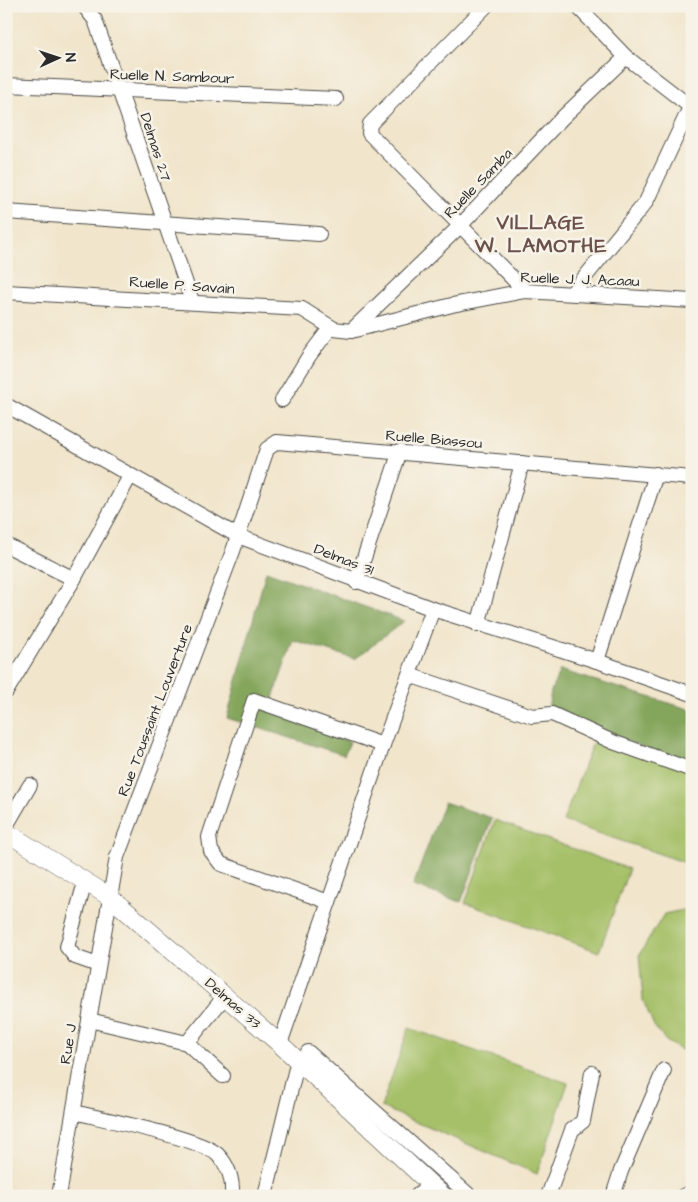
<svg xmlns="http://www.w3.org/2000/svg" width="698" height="1202" viewBox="0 0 698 1202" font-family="'Architects Daughter',sans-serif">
<rect width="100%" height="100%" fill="#f7f3e8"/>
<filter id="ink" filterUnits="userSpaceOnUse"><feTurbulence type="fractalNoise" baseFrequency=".02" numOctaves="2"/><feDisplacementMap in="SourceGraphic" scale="10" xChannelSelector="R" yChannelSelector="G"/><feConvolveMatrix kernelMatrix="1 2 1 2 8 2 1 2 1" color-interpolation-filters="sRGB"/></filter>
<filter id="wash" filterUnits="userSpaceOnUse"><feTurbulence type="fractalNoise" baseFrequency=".0096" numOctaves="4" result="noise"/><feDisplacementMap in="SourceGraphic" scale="20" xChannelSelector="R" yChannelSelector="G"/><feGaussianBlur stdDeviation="1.12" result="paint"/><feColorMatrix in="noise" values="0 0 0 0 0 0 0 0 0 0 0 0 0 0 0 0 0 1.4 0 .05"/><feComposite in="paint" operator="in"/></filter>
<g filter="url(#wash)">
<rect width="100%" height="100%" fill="#f1e5cb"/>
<g fill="#a5c067" stroke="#687649">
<path d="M595,737L692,770V865L563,821Z"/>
<path d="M495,820L629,869L599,952L465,903Z"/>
<path d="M692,908V1056L666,1041L654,1026L643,1000L639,955L664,914Z"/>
<path d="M409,1028L568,1083L537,1174L381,1107Z"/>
</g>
<g fill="#84a65c" stroke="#586844">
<path d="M266,571L404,621L355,659L293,640L269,710L350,742L344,755L227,718Z"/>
<path d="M560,670L692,710V765L613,736L548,709L551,691Z"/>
<path d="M444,802L492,818L461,902L413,886Z"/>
</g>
</g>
<g filter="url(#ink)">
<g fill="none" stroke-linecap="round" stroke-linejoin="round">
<g stroke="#494743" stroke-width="16">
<g id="minor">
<path d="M84,6L95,20L192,301"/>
<path d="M486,6L370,124L369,133L525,291"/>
<path d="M577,6L626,57L692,108"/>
<path d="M6,85L336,99"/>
<path d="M6,212L319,234"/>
<path d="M6,292L302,309L334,329L351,331L452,305L525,291L692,301"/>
<path d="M572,293L646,202L692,103"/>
<path d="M351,331L459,227L562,118L626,57"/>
<path d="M282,400L309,356L331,327"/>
<path d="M6,405L238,536L433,609L597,661L692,694"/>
<path d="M6,545L74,579"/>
<path d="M356,582L400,451"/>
<path d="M478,625L522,463"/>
<path d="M597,661L656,474"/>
<path d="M409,675L532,716L552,714L613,742L692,770"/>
<path d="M6,692L74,579L130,476"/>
<path d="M6,826L30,785"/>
<path d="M85,882L67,947L75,957L98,965"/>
<path d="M329,902L221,864L211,851L209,837L254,700L383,745"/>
<path d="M89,1020L187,1043L225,996"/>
<path d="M187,1043L223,1076"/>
<path d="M280,1044L383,745L433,609"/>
<path d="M308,1052L470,1196"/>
<path d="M74,1112C102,1119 199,1138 217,1154C229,1166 233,1179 232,1196"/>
<path d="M59,1196L117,857L233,551L267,449L277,442L692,478"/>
<path d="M265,1196L298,1060"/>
<path d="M417,1196L430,1183"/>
<path d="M548,1196L572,1130L583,1121L592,1073"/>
<path d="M613,1196L621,1171L664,1070"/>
<path d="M683,1196L692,1192"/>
</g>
</g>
<g stroke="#494743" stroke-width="19">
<path id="major" d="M6,832L110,897L280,1044L443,1196"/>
</g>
<use href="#minor" stroke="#fff" stroke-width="14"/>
<use href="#major" stroke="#fff" stroke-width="18"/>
</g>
</g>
<g text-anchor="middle" stroke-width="5" stroke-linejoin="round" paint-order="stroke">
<g font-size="15" fill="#2b2b2b" stroke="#f7f3e8">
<text transform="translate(172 76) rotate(2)" y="5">Ruelle N. Sambour</text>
<text transform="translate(156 147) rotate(72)" y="5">Delmas 27</text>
<text transform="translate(478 183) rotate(-46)" y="5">Ruelle Samba</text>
<text transform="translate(580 279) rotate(2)" y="5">Ruelle J. J. Acaau</text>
<text transform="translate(182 285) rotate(4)" y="5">Ruelle P. Savain</text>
<text transform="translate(434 439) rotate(5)" y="5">Ruelle Biassou</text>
<text transform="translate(344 559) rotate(21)" y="5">Delmas 31</text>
<text transform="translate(155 710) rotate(-69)" y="5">Rue Toussaint Louverture</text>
<text transform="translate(233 1003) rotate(41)" y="5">Delmas 33</text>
<text transform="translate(68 1044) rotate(-81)" y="5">Rue J</text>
</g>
<g font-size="20" font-weight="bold" letter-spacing="1" fill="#6c504c" stroke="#f7f3e8">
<text x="541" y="229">VILLAGE<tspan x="541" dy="23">W. LAMOTHE</tspan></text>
</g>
</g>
<rect width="698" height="1202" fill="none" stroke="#f7f3e8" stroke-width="25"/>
<g transform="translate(58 58) rotate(87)" stroke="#f7f3e8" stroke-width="4" paint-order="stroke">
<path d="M0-4L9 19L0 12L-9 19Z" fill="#2b2b2b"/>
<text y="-8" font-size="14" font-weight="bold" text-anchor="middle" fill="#2b2b2b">N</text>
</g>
</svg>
